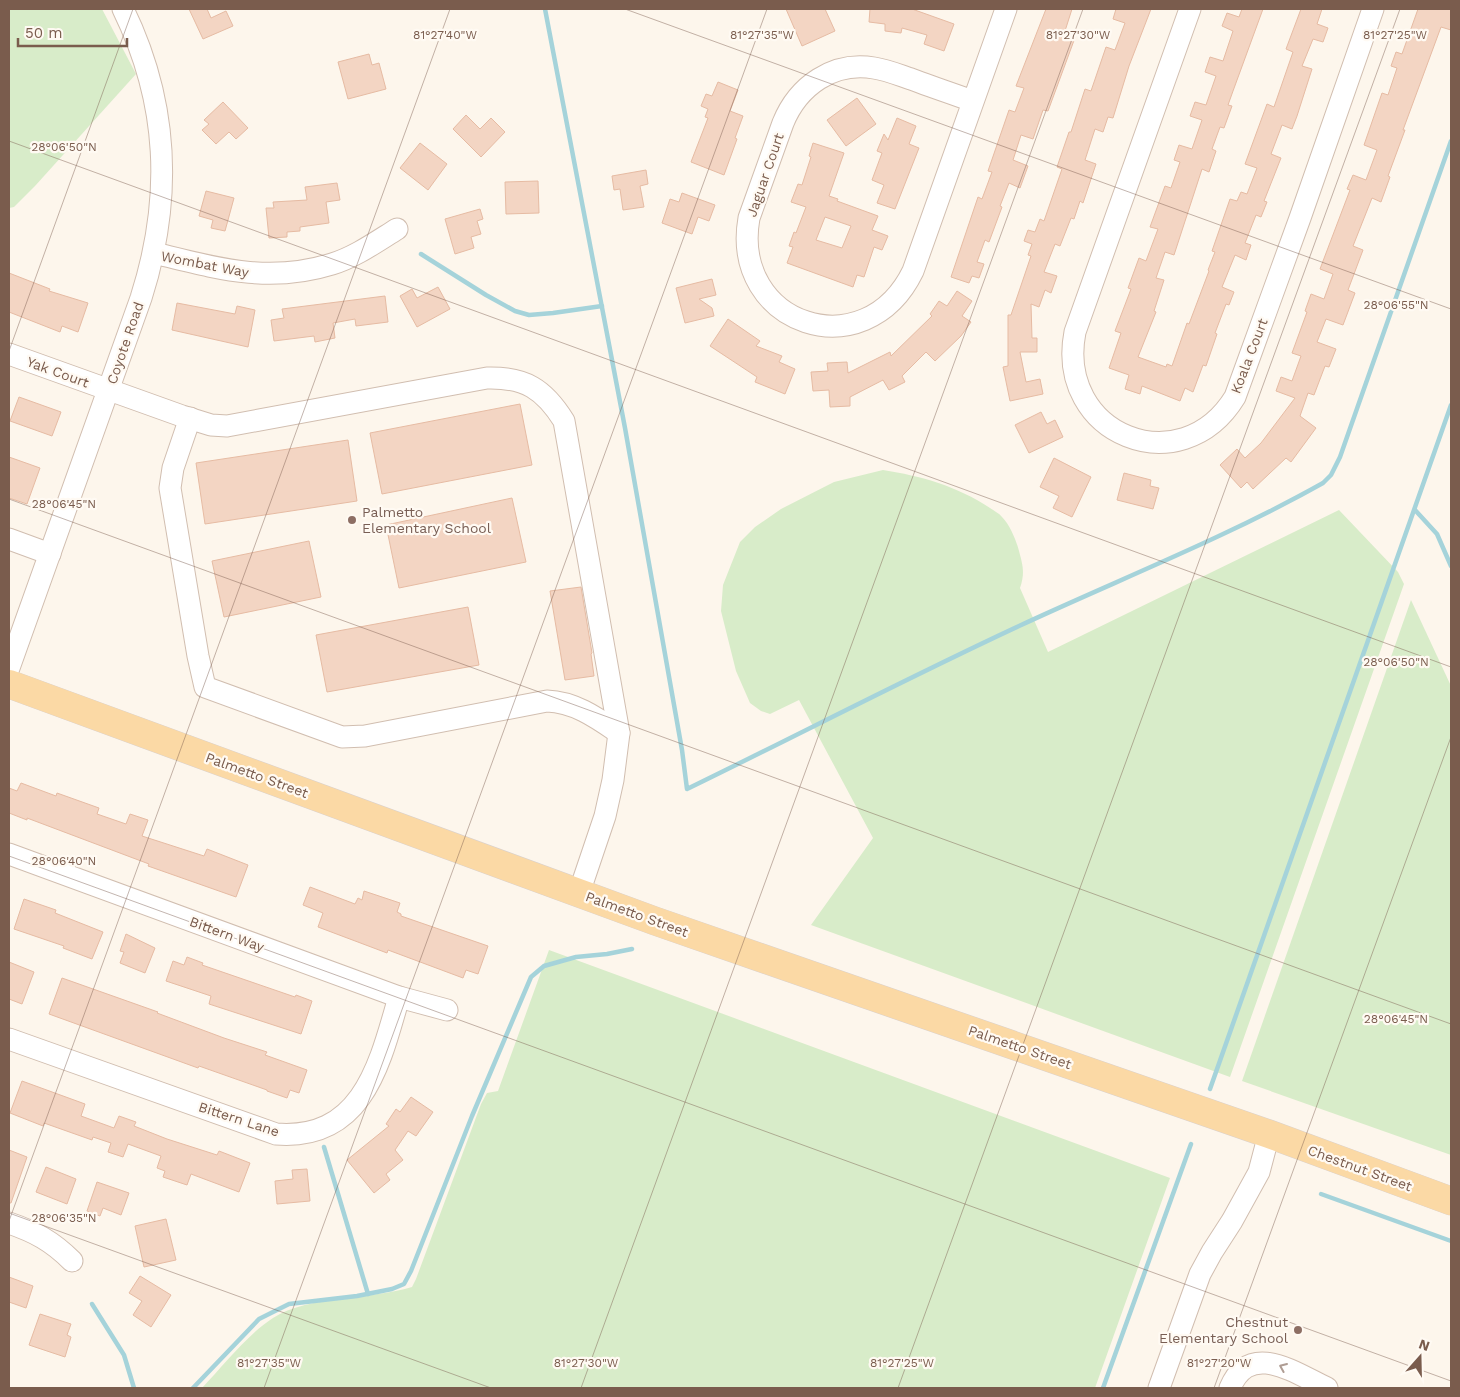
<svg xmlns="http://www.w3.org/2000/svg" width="1460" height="1397" viewBox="0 0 1460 1397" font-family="'Work Sans',sans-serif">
<rect width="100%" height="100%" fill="#fdf6ec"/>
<g fill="#d8ecc9">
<path d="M9,9H102L136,74L35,186L14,207L9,208Z"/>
<path d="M883,470C921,476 957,486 990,508C994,511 999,513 1002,517C1010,525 1016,540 1019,551C1023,566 1025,573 1020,588L1048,652L1339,510L1398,572L1404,584L1230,1077L811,925L873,838L799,700L770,714L761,711L750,703L736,671L721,611L723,585L740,542L755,527L781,509L834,482Z"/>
<path d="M1411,600L1451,686V1155L1242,1081Z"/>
<path d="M549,950L1170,1178L1095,1388H202C222,1367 249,1333 273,1318C309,1295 370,1300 412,1287L416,1279L481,1104L487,1093L498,1091Z"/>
</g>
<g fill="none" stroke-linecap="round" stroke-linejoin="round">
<g stroke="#a5d3da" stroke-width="4.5">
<path d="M545,9L625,428L682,750L687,789C798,735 907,678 1019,626C1120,579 1225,538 1323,483L1331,475L1340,457L1451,141"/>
<path d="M421,254L486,295L515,311L529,315L553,313L602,306"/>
<path d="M1415,510L1437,534L1451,566"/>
<path d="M1210,1089L1451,405"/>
<path d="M324,1147L368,1294"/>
<path d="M1321,1194L1451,1241"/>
<path d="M92,1304L124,1355L134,1388"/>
<path d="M193,1388L259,1319L289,1304L357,1296L392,1289L404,1284L411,1271L472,1116L531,977L544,966L576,957L607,954L632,949"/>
<path d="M1103,1388L1191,1144"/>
</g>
</g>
<g fill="#f3d5c3" stroke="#e6bba3" fill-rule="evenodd">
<path d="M189,9H207L211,18L226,11L233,26L203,39Z"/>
<path d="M786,9H825L835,31L802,46Z"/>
<path d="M870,9H912L954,24L944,51L924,44L927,35L902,28L901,33L885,31V24L869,22Z"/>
<path d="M1046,9H1072L1065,31L1076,35L1048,111L1043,110L1033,139L1021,135L1013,160L1028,166L1020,188L1009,183L1000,206L1002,207L989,242L985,240L977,262L984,264L979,278L972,276L969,283L951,277L978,197L982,199L992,172L988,171L1009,110L1015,112L1024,88L1016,86Z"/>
<path d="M1116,9H1151L1129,66L1113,118L1108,117L1103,132L1095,129L1085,160L1096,164L1083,203L1080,201L1074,219L1071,218L1060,246L1055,244L1044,272L1057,276L1051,293L1045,290L1039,307L1031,304L1032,338H1037V352H1020L1026,382L1040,379L1043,394L1010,401L1003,367L1008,366V315H1011L1031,256L1028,255L1032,244L1024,241L1028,230L1035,232L1040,219L1044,221L1062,169L1057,167L1069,132H1071L1085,89L1091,91L1106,47L1115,50L1125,23L1113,19Z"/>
<path d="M1242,9H1263L1233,91L1228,105L1232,106L1224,128L1220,127L1212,149L1216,151L1209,172L1202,169L1174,255L1165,252L1156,278L1164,280L1154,311L1156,312L1138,357L1166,367L1167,364L1172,366L1187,323L1189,324L1209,271L1208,270L1215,252L1212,251L1230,199L1237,201L1241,192L1247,194L1257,168L1245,164L1267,104L1274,107L1293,52L1286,49L1301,9H1322L1317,24L1328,28L1323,42L1313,39L1302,66L1312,69L1297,116L1292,129L1282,125L1271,154L1281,158L1264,201L1267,202L1261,217L1256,215L1245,243L1251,245L1246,260L1235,255L1222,287L1234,292L1229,305L1226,304L1215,333L1217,334L1206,366L1203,365L1193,392L1185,388L1180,401L1142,386L1140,394L1125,389L1129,375L1109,368L1121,333L1115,331L1131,289L1128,288L1139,258L1146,261L1158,229L1150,227L1165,186L1171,188L1180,162L1174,160L1179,145L1192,149L1202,120L1190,116L1195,102L1206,105L1216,76L1205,72L1210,57L1223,61L1233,31L1222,26L1227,13L1239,17Z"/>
<path d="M1418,9H1451V30L1441,27L1403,130H1405L1388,176L1390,177L1381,202L1372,198L1353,246L1363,250L1348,290L1355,293L1343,325L1326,319L1317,342L1336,349L1329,367L1325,366L1314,395L1308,393L1300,416L1316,428L1291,462L1286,458L1253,489L1247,482L1241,488L1220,465L1237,449L1245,458L1261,443L1295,398L1276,391L1281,377L1292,381L1301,356L1292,353L1307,312L1305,311L1311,294L1324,299L1333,274L1320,269L1350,190L1347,189L1353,175L1366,180L1377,150L1364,145L1382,93L1388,95L1397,68L1391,66L1396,52L1402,54Z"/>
<path d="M369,54L372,65L379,63L386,89L348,99L338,62Z"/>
<path d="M718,82L738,90L730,111L743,116L735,138L737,139L724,175L691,162L708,118L705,117L708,109L701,106L706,94L712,96Z"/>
<path d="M857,98L876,124L846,146L827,120Z"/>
<path d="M223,102L248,128L236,139L229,132L216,144L202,130L209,124L204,120Z"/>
<path d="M466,115L480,129L491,118L505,132L481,157L453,129Z"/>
<path d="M897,118L916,126L909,144L919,148L895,209L877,203L884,185L872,180L882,153L877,151L884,134L888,140Z"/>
<path d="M420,143L447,164L428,190L400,168Z"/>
<path d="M813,143L844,153L829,196L838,199L837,201L878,216L872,230L888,236L882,250L874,247L864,277L857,275L853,287L787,263L793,247L789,246L794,232L796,233L806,207L791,202L798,184L802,185L811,157L809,156ZM825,217L851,226L842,248L816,240Z"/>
<path d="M646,170L648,184L640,186L644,207L623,210L620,189L614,190L612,176Z"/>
<path d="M538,181L539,213L506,214L505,182Z"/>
<path d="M337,183L340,200L326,202L329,223L300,227V231L287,232V237L269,238L266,208H274L273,202L307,200L305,187Z"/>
<path d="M206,191L234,198L225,231L211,228L213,220L199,216Z"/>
<path d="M682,193L715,205L709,221L698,217L692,234L662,223L670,199L679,202Z"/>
<path d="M480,209L483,219L477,221L481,234L471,237L474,248L455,254L445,219Z"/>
<path d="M9,273L50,289L49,291L88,303L78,332L62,326L60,332L9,312Z"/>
<path d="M712,279L716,295L699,299L712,308L714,316L685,323L676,288Z"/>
<path d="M438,287L450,309L417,327L400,296L412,289L417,298Z"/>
<path d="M957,291L972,301L962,316L971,322L961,336L935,361L926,352L902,376L905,382L889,390L883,380L850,397V406L830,407L829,390L813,391L811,372L828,371L827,363L847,362L848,373L890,352L891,356L932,316L930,314L939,301L947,306Z"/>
<path d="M385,296L388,322L356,326L355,319L333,323L335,338L315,342L314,336L274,341L271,320L284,318L282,309Z"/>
<path d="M177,303L235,314L237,306L255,310L248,347L172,330Z"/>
<path d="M728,319L760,341L756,346L782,356L779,362L795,369L785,394L755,382L757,377L710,346Z"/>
<path d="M19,397L61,412L52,436L10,421Z"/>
<path d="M520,404L532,465L382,494L370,433Z"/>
<path d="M1041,412L1047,424L1055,420L1063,437L1029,453L1015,425Z"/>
<path d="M348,440L357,501L205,524L196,463Z"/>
<path d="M9,457L40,468L27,504L9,498Z"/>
<path d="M1054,458L1091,477L1072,517L1053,508L1059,496L1040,487Z"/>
<path d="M1124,473L1151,480L1150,486L1159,488L1153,509L1117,500Z"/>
<path d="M512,498L526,562L399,588L386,525Z"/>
<path d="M309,541L321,597L224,617L212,561Z"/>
<path d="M581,587L592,653L591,654L594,676L565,680L550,591Z"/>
<path d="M468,607L479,665L327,692L316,635Z"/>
<path d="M21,783L56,796L57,793L99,808L97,814L126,824L130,814L148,820L142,836L204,856L207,849L248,865L236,897L148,866L149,864L27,818V820L9,813V788L17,791Z"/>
<path d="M310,887L355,904L358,898L362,900L364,891L400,903L397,912L401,914V916L488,946L478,974L466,970L463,978L388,950L387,953L318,927L323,913L303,905Z"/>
<path d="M24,899L56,910L55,913L103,932L92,959L63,948L64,946L14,929Z"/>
<path d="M126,934L155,948L145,973L120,963L124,952L120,951Z"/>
<path d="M187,957L203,963L202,965L295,997L296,995L312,1001L301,1034L209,1004L211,996L166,981L173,961L184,965Z"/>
<path d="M9,962L34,972L22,1004L9,999Z"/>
<path d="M62,978L158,1012L157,1013L224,1038L267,1052L265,1055L307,1070L299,1093L290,1090L287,1098L267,1091V1090L199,1066L198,1068L49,1014Z"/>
<path d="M22,1081L85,1104L81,1116L114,1128L119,1116L136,1122L134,1126L167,1139L217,1155L219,1151L250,1163L239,1192L191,1174L187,1185L163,1177L165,1171L157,1168L161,1156L128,1144L123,1157L108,1152L111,1143L93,1137L92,1140L44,1123L43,1126L10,1113Z"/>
<path d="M411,1097L433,1112L416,1136L408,1131L395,1150L403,1160L386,1174L390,1180L374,1193L347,1160L389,1126L386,1124L396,1109L400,1112Z"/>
<path d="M9,1150L27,1157L11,1203H9Z"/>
<path d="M46,1167L76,1179L67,1204L36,1192Z"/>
<path d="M307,1169L310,1201L277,1204L275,1181L293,1179L292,1170Z"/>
<path d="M97,1182L129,1193L121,1215L103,1208L100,1216L87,1211Z"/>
<path d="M166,1219L176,1260L144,1267L135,1226Z"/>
<path d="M140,1276L171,1295L151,1327L133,1315L142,1301L129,1293Z"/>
<path d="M9,1277L33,1286L26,1308L9,1302Z"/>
<path d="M40,1314L71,1324L67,1335L71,1337L65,1357L29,1345Z"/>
</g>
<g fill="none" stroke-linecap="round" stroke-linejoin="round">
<g stroke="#d1beb0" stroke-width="23">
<g id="minor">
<path d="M1190,9L1075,332C1055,435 1181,485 1235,397L1300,218L1373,9"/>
<path d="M973,101C953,94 932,87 911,79C899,75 887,70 874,68C833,61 798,86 783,123L749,218C730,325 865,370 913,271L1006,9"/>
<path d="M154,253C216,268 268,284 332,264C355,257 376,242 397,229"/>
<path d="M9,354L182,416L211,425L227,426L487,378C525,377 544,389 564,421L619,733L613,780L605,816L579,893"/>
<path d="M190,418L173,468L170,488L198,656L205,687L342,737L365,736L547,701C575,702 597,718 619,733"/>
<path d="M9,539L50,554"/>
<path d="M9,668L141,298C173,198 169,103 123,9"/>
<path d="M9,854L399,997L447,1010"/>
<path d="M9,1039L276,1134C363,1141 380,1063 399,997"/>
<path d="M9,1223C35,1232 52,1241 72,1261"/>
<path d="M1159,1388L1200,1274L1212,1252L1232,1221L1259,1172L1269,1134"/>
<path d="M1230,1388C1250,1340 1295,1373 1327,1388"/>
</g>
</g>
<g stroke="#dad1cd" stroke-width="29">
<path id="major" d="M9,684L655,921L1269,1134L1451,1201"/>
</g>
<use href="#minor" stroke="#fff" stroke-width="21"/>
<use href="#major" stroke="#fbd9a5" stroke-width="28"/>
</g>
<defs><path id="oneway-chevron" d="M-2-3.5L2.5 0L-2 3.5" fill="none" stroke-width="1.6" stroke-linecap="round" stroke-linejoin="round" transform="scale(1.25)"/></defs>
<use stroke="#af9d94" href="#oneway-chevron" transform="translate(1283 1367) rotate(-157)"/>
<path fill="none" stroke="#7a5c4d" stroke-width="1" stroke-opacity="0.45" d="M625,9L1451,309M9,141L1451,667M9,351L133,9M9,499L1451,1024M9,856L1451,1381M9,1213L491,1388M9,1221L450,9M264,1388L767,9M581,1388L1083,9M898,1388L1400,9M1214,1388L1451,737"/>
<g fill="#8d6e63" stroke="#fffaf3" stroke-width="2">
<circle cx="352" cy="520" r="5"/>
<circle cx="1298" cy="1330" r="5"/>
</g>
<g text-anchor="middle" stroke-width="4.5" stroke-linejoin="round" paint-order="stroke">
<g font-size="14" fill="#7a5c4d" stroke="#fffaf3">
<text transform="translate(765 175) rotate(-71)" y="5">Jaguar Court</text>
<text transform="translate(205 264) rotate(11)" y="5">Wombat Way</text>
<text transform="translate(125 343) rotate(-71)" y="5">Coyote Road</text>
<text transform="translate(1249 356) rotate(-69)" y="5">Koala Court</text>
<text transform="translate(58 372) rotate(20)" y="5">Yak Court</text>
<text transform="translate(257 775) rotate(20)" y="5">Palmetto Street</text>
<text transform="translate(637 914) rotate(20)" y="5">Palmetto Street</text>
<text transform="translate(227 934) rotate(20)" y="5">Bittern Way</text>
<text transform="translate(1020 1047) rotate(19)" y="5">Palmetto Street</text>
<text transform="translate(239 1119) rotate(18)" y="5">Bittern Lane</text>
<text transform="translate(1360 1168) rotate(20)" y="5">Chestnut Street</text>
</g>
<g font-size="14" fill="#785e54" stroke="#fffaf3" text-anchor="start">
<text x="362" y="517">Palmetto<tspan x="362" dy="16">Elementary School</tspan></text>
<text x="1288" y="1327" text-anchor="end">Chestnut<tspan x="1288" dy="16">Elementary School</tspan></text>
</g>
</g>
<g font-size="12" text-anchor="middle" fill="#7a5c4d" stroke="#fffaf3" stroke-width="4.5" stroke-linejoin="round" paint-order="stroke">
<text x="762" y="39">81°27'35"W</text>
<text x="1078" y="39">81°27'30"W</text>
<text x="445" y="39">81°27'40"W</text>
<text x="1395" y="39">81°27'25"W</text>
<text x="64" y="151">28°06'50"N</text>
<text x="1396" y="309">28°06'55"N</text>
<text x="64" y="508">28°06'45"N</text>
<text x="1396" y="666">28°06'50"N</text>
<text x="64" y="865">28°06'40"N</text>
<text x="1396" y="1023">28°06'45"N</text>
<text x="64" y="1222">28°06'35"N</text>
<text x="269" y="1367">81°27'35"W</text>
<text x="586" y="1367">81°27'30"W</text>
<text x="902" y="1367">81°27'25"W</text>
<text x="1219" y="1367">81°27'20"W</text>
</g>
<rect width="1460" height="1397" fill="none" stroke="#7a5c4d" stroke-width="20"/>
<g transform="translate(1420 1357) rotate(20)" stroke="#fffaf3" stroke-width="4" paint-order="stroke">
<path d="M0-4L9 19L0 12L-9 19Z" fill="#7a5c4d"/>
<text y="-8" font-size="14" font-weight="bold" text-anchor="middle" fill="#7a5c4d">N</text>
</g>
<path d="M18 38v8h109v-8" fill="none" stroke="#7a5c4d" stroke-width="2.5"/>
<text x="25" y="38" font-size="15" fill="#7a5c4d" stroke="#fffaf3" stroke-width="4" paint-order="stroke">50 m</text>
</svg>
